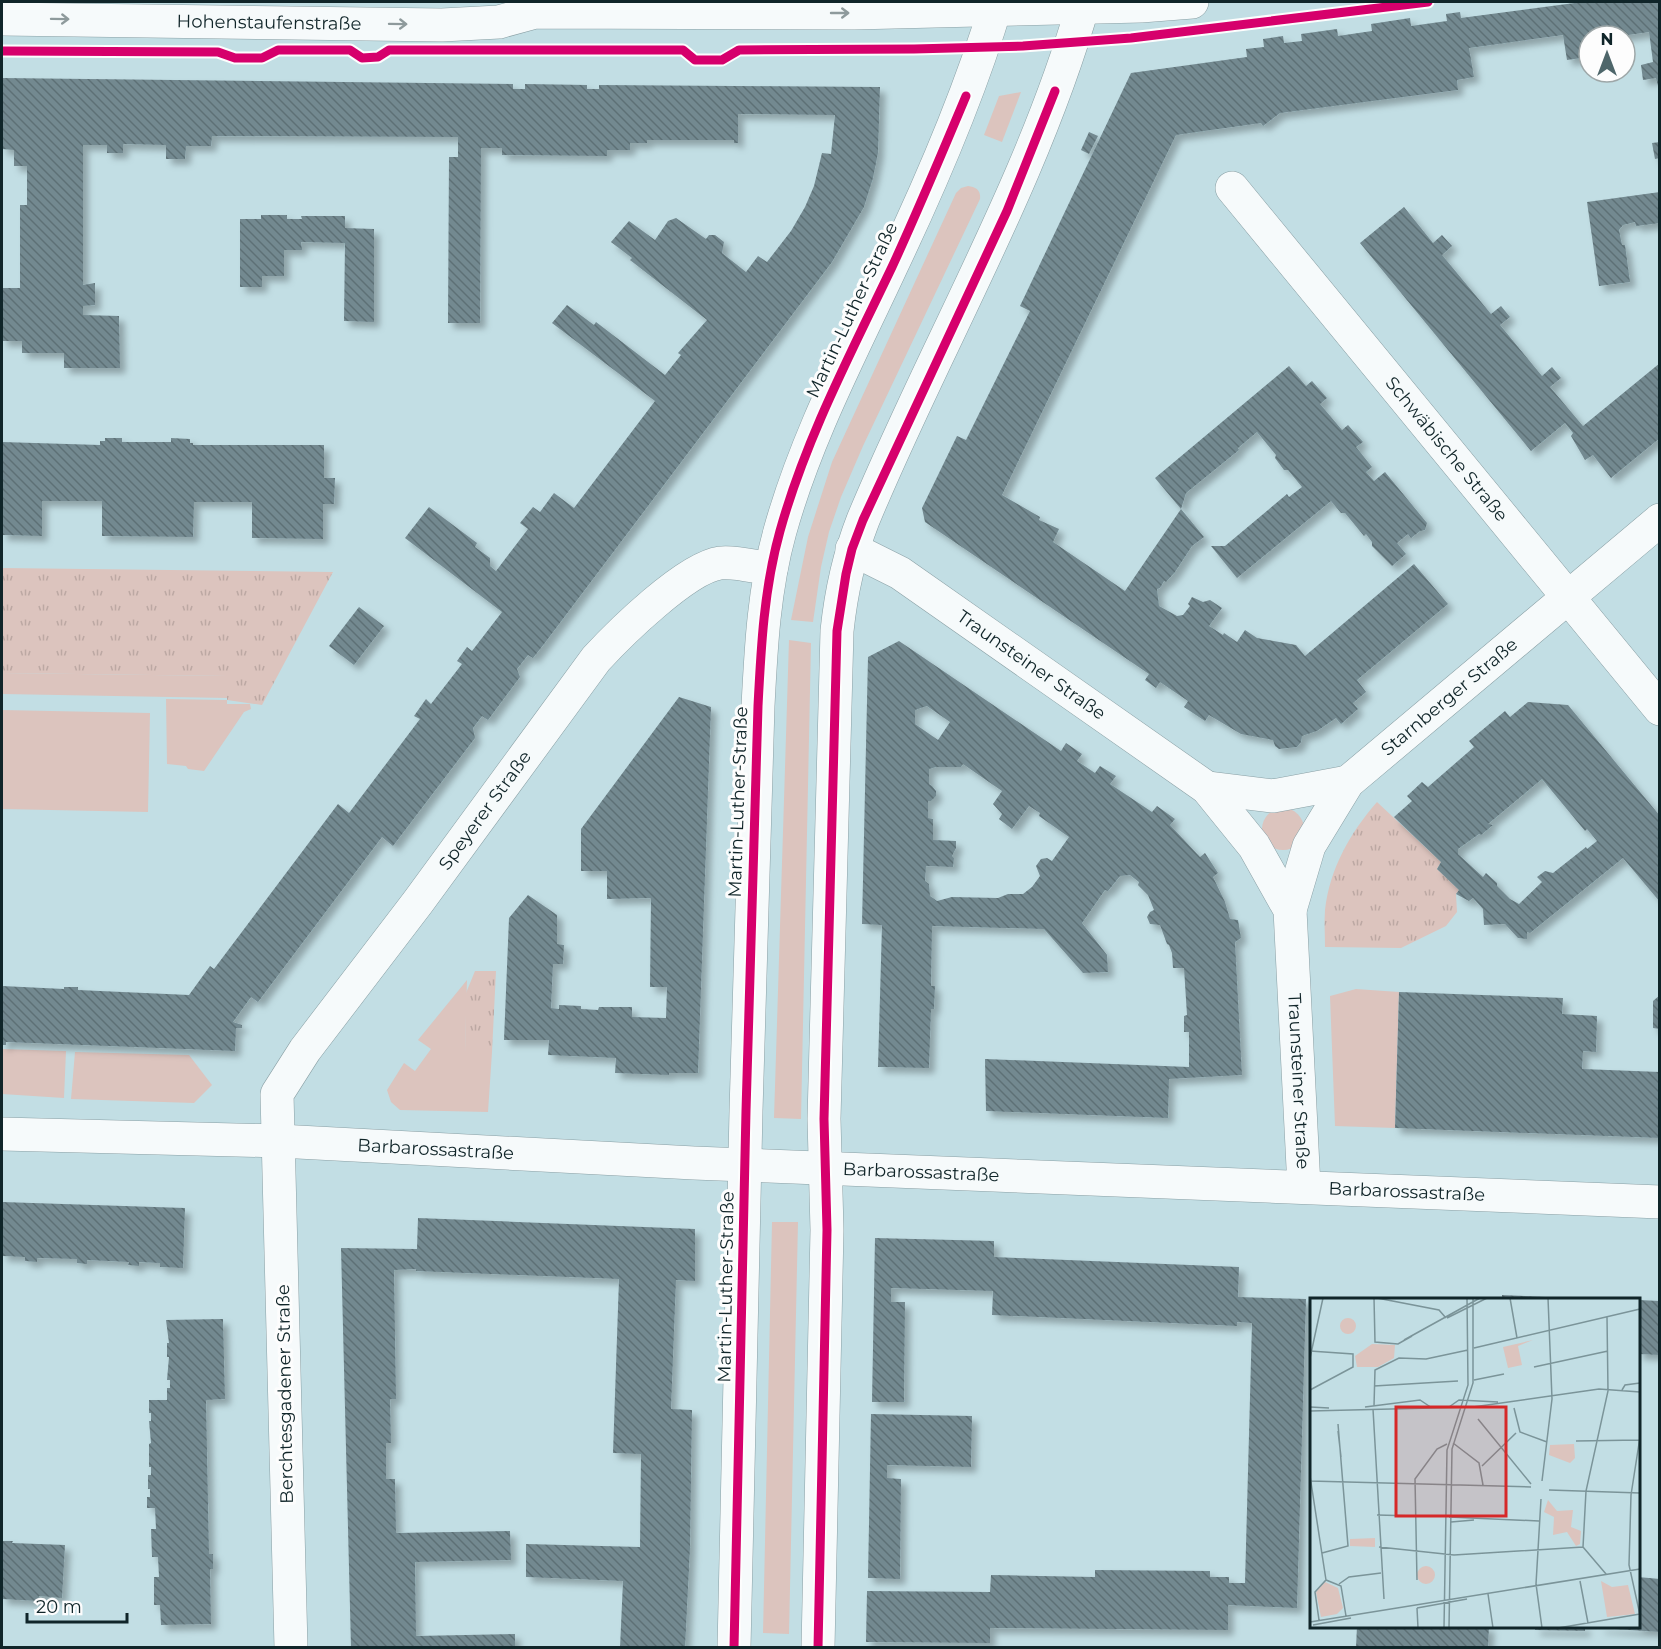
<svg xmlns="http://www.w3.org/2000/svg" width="1661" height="1649" viewBox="0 0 1661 1649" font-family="Montserrat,sans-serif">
<defs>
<pattern id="park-tufts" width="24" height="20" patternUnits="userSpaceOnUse" patternTransform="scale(1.5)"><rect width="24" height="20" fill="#dcc4be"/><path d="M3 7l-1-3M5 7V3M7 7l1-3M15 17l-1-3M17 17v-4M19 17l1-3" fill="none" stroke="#bca8a3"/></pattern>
<pattern id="building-back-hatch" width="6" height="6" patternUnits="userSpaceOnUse" patternTransform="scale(1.5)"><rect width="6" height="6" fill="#738990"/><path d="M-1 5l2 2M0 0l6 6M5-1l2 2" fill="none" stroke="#5d7076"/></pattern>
<filter id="shadow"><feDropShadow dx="5.5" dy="5.5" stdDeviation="3" flood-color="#0004"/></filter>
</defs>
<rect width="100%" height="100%" fill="#c2dee4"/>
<g fill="#dcc4be">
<path d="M1021,92L1002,142L984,135L999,96Z"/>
<path d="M968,186C976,187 981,190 980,199L863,446L841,497L829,532L821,567L813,622L791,620L808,537L832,462L956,193L961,188Z"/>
<path d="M789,640L811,643L801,1119L774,1118Z"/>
<path d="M2,673L227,676V698L2,694Z"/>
<path d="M166,699L227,700V704H250L251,709L244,712L204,771L188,769L186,766L167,764Z"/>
<path d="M2,710L150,713L148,812L2,809Z"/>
<circle cx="1283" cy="829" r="21"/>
<path d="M467,980L465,1051L492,1052L488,1112L400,1110L391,1102L387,1090L404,1063L415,1071L431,1049L418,1040Z"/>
<path d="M1356,989L1399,992L1395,1128L1335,1126L1330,996Z"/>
<path d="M2,1049L66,1051L64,1098L2,1094Z"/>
<path d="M75,1052L189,1055L212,1085L194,1103L71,1099Z"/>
<path d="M772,1222H798L789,1634L763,1633Z"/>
</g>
<g fill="url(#park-tufts)">
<path d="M2,568L333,572L262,705L227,700V676L2,673Z"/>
<path d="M1377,802L1441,862L1437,869L1459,890L1456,894L1457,912L1446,926L1401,948L1325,947C1325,935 1324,922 1325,910C1330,868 1350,833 1377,802Z"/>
<path d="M475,971H496L492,1052H465L466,993Z"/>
</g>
<g fill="url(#building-back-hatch)" fill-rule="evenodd" filter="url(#shadow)">
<path d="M1582,2H1660V94L1656,78L1643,80L1641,65L1653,62L1649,32L1621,36H1589V57L1567,60L1563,35L1469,48L1474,77L1457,80L1458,90L1280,113L1263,126L1261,123L1176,135L1002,495L1040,517L1039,520L1059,529L1053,542L1125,591L1181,509L1155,478L1289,366L1306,386L1312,381L1327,398L1320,404L1342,430L1348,425L1363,442L1356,447L1372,467L1366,472L1374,481L1385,472L1427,523L1425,530L1420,531L1411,538L1408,534L1397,543L1406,554L1392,566L1372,546V542L1366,534L1364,536L1345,513H1341L1331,501L1237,578L1211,546H1225L1287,494L1289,497L1302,487L1288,470H1284L1275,458L1276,455L1257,432L1238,448L1239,450L1186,493L1181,509L1204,537L1192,546L1175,572L1166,582L1164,581L1160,588L1157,589L1159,606L1177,616L1183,615L1190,606L1188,604L1192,597L1203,602L1210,600L1222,608L1209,626L1223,635L1224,633L1237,642L1245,630L1257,638L1296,645L1305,656L1414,564L1448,604L1357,680L1366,692L1353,703L1358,709L1341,724L1336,718L1317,731L1302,736L1301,742L1297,747L1279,749L1275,746L1273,740L1241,734L1209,715L1205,721L1184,707L1188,701L1160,682L1156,688L1145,680L1149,674L925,522L922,508L957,436L966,440L1030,311L1020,306L1131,73L1247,57L1246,49L1264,47L1263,39L1283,36L1284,43L1302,41L1301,34L1337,29L1338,36L1372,31L1371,24L1410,18L1411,26L1447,21L1446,14L1460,12L1461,18Z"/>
<path d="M2,78L513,84V89H525V84L587,85V89H599V85L880,87L878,153L873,178L864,207L832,262L544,644L533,658L528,655L517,669L520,677L488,720L482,716L473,728L475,738L393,846L382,837L258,1002L251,997L233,1022L242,1025V1028H236L235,1051L6,1042V1045H2V986L64,989V987H78V990L189,995L210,966L214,969L338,804L349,813L420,719L414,716L426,699L431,704L462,664L457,661L467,647L472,651L502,612L405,538L429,507L477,543L475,547L490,558V566L496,571L528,529L520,523L533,507L540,512L554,493L574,508L655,401L552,323L567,305L594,325L596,322L665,375L681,355L678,353L707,320L630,260L632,258L611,242L629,221L655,240L668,221L676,218L706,239L709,235H715L724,242L722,253L746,272L758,256L767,262L791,231L805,207L814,186L822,153L831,154L835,115L738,114V143H734V140H647V143H630V150H607V156L502,155V148H481L480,323H448L449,157H458V137L212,136L211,146H186L185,159H166V145L123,144V153H107V145H83V285L95,283V305L83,306V315L119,316L120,368H64V353H22V341H2V288H20V205H27V166H14V150L2,149Z"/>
<path d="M1089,132L1098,136L1089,154L1081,150Z"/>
<path d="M1660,142V158L1655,159L1652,143Z"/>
<path d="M1660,192V223L1636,226L1635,222L1623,225L1619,230L1622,245H1625L1630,282L1599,286L1587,202Z"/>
<path d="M1404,207L1433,243L1442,235L1452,246L1442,255L1491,314L1501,306L1510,317L1500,325L1542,376L1552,367L1561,378L1550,387L1583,426L1660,363V438L1611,478L1593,455L1585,460L1571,436L1573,433L1565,423L1531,451L1360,243Z"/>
<path d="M261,215H287V219H302L301,216H345V228L374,229V322L344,321L345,243L301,242L302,250H284V276H262V287H240V219H261Z"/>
<path d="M105,438H122V442H171V438L190,439V443H193V445H324V478H335L334,504H323V539L252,538V502H194L193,537L102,536V501H42V536L2,535V442L100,445V441H105Z"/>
<path d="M359,607L384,626L354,665L329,646Z"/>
<path d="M899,641L1061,751L1066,743L1082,754L1077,761L1095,773L1100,766L1116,776L1110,784L1152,812L1157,806L1175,819L1170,825L1200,857L1205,853L1218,873L1213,877L1225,902L1230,919L1238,920L1241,938L1235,942L1242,1075L1169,1079L1168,1118L986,1111L985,1059L1189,1067V1032H1184V1016L1187,1015L1184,968H1173L1172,953L1169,945L1167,944L1160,925L1150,924L1147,917L1150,912L1154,910L1148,895L1138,885L1139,882L1130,875L1120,876L1108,891L1105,890L1082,923L1107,955L1108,972L1083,973L1044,929L932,926L931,986H935L934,1009H931L929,1068L878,1067L882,925L862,924L868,657ZM927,706L950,722L938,740L915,724V710ZM963,764L1002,791L993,804L1002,814L999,819L1012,829L1029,806L1040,813L1039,816L1069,837L1052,861L1047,858L1041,859L1036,866L1040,876L1032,887L1023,894H1008L998,898L952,897L937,901L930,896L929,884L925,881L926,866L953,867L954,858L952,856L956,848V841L933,840V819L928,818V801H931L936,796V791L932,786L929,784V769L936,767H961Z"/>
<path d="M679,697L711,707L698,1073H669V1075L615,1073L616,1058L548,1055L549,1040H504L509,918L528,895L557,915V944L564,945L563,964H553L551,1008L559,1009V1005L581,1006V1009L598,1010L599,1007H632V1017L666,1018L667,987H650L651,898L607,899V871H581V829Z"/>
<path d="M1528,702L1568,705L1660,816V902L1623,858L1530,933L1527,932V939L1518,938L1505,924L1484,925L1483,909L1473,898L1469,901L1456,894L1459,890L1437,869L1441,862L1394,817L1412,801L1407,796L1422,782L1428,787L1474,747L1469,741L1505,711L1510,717ZM1542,779L1585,831L1587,829L1597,841L1587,849L1586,847L1553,873L1545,871L1537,877L1542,882L1519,904L1510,899L1497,886V883L1486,873L1483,877L1458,854V849L1479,834L1481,835L1493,825L1488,824Z"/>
<path d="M1399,992L1563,998L1562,1014L1597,1016L1596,1052L1583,1051L1582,1069L1660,1072V1138L1395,1128Z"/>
<path d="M1660,995V1029L1653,1028V1001Z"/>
<path d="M2,1202L185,1208L183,1268L160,1267V1263L139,1262V1266L128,1265L129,1262L87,1260V1264L77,1263V1259L37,1258V1262L25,1261V1257L2,1256Z"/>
<path d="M418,1218L695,1229V1281L676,1280L671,1409L692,1410L690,1548L685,1648H620L623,1581L526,1577V1544L640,1547L641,1454L613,1453L619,1279L416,1271V1269L394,1270L396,1399H390L391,1443H386V1479H395L396,1533L510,1531L511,1560L415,1562L416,1636L515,1634V1648H351L341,1248L417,1249Z"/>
<path d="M875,1238L994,1241V1257L1239,1267L1238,1297L1306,1299L1297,1608L1228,1605V1630L990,1628V1643L866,1642L867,1591L990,1592L991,1575L1095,1577V1570L1210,1571V1577H1229V1583H1245L1252,1323L1237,1322V1326L992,1315L993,1291L891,1288V1302H905L904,1402H872Z"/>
<path d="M1502,1295L1566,1298V1300H1502Z"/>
<path d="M1638,1300L1660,1301V1355L1638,1354Z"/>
<path d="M223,1319L225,1399L206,1400L209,1554H213V1569H210L211,1624L161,1625L160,1605H154V1577H159L158,1557H152L151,1529H156L155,1508H147V1497H150V1489H148V1475H151V1467H149V1444L151,1443L149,1421H151V1413H149V1400H167V1388H170V1380H167L169,1357H167V1343H169L166,1320Z"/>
<path d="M871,1414L972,1416L971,1467L887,1465V1478L901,1479L900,1579L868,1578Z"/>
<path d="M2,1541H13L12,1543L65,1545L62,1598L39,1596L38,1601L2,1599Z"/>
<path d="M1638,1577L1660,1579V1632L1599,1628V1626H1638Z"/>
<path d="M1357,1626H1489L1488,1648H1356Z"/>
<path d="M1535,1626H1585V1631L1535,1630Z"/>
</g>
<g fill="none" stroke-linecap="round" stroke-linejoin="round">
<g stroke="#899fa4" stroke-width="34">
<g id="minor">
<path id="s1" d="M1232,188L1660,709"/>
<path id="s2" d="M852,549L900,573L1207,788L1254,846L1290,910L1304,1187"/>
<path d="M1207,788L1273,796L1348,782"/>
<path id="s3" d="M1290,910L1309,846L1348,782L1660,520"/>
<path id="s4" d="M2,1134L279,1141L694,1163L1660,1202"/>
<path id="s5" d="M291,1648L277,1094L305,1050L418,902L596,659C620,633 686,568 720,563C736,561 755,567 771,569"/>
</g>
</g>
<g stroke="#899fa4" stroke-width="34">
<g id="major">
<path id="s6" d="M2,19L442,25L499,22L535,12L854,13L1141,6L1192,2"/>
<path d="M734,1648L746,1111L758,706C761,647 764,588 780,531C806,438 851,353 891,267C932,181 970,93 997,2"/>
<path d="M818,1648L827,1230L824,1119L837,631C841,592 849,556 863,520C935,346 1032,184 1084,2"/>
</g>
</g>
<use href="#minor" stroke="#f6fafb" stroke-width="33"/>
<use href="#major" stroke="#f6fafb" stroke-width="33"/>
<g stroke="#fdfdfd" stroke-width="13">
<g id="cycleway">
<path d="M2,51L218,52L235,58H262L278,50H350L362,58L378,57L389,50H683L695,60H722L739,50L914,49L1023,46L1131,38L1428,2"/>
<path d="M734,1648L746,1111L758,706C761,647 764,588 780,531C806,438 851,353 892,267C918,211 942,153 966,96"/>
<path d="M818,1648L827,1230L824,1119L837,631L846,574L852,549L863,520L1007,211L1055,91"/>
</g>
</g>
<use href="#cycleway" stroke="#d6006c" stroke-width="9"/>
</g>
<defs><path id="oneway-shaft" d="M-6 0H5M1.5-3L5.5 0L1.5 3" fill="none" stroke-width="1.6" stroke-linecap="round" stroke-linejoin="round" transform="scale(1.5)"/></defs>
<g stroke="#8e9a9c">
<use href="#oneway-shaft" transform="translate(840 13)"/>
<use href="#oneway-shaft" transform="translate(60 19) rotate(1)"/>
<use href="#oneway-shaft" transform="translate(398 24) rotate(1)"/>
</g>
<g text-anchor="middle" stroke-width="6" stroke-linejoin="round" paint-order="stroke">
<g font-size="18" fill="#102529" stroke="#fdfdfd">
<text dy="6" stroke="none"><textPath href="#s6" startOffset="267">Hohenstaufenstraße</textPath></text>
<text transform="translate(852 310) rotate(-65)" y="6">Martin-Luther-Straße</text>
<text dy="6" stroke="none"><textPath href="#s1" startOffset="338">Schwäbische Straße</textPath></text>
<text dy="6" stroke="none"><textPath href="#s2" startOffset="214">Traunsteiner Straße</textPath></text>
<text dy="6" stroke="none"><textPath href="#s3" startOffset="274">Starnberger Straße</textPath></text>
<text transform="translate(738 802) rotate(-88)" y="6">Martin-Luther-Straße</text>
<text dy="6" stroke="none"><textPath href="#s5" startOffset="906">Speyerer Straße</textPath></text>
<text dy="6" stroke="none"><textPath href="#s2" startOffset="748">Traunsteiner Straße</textPath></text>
<text dy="6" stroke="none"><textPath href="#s4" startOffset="434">Barbarossastraße</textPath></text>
<text dy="6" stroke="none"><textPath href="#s4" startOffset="920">Barbarossastraße</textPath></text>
<text dy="6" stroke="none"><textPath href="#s4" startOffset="1406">Barbarossastraße</textPath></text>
<text transform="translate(726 1287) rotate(-89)" y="6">Martin-Luther-Straße</text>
<text transform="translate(285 1394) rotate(-91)" y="6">Berchtesgadener Straße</text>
</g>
</g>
<g transform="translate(1310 1298)">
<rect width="330" height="330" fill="#c2dee4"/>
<path d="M30 28a8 8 0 1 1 16 0a8 8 0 1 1-16 0ZM223,42L208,48L212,67L198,70L193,49Z" fill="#dcc4be"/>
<path d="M62,46L85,47L84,60L68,69H47L45,58ZM264,146L265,160L260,165L239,157L240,147ZM238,202L247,213L263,212L261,229L271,233L270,246L266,248L257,234L243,237L244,219L234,214ZM65,240V249L40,248V241ZM107 277a9 9 0 1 1 18 0a9 9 0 1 1-18 0ZM291,283L302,289L318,287L325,316L297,319ZM15,284L28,290L33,310L27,316L11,319L6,294Z" fill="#dcc4be"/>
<path fill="none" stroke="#7b9499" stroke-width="1.5" d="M64,0L65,44L88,46L102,38M67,0L129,12L136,20M200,0L207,40M137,20L177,0M94,42L170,0M164,50L330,11M0,53L43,56V69L0,92M0,60L13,0M224,69L298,53M164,82L194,76M64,88L148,83M312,92L315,87L330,85M64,108L65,72L89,60L116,61L158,52M0,109L19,110M55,109L110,102L122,110M139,109L149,102L188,104M204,110L210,134L237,144M63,111L74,301M0,113L163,109L289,91L330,94M168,121L221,186M28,133L31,159M330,139L321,197L319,267L330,317M266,143L329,142M143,145L169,165L173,187M172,168L206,135M0,178L16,282M0,183L221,189M232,183L242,101L238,0M239,192L330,195M231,201L226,286L232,330M67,217L106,218M139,219L229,223M141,224L164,222M69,249L144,257L273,249M273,249L276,193L298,93L297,19M273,249L296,276M12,255L38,248L28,126M107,282L105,181L127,151L137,146M270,283L278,325M29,286L39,279L71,275M178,296L183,330M107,310L108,330M107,310L157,301M9,322L5,294L16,282L31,288L36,318M0,324L330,271M3,327L41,320M134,330L137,152L158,87L157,0M139,330L142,151L163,85V0M248,330L330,316"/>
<path fill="#d62828" fill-opacity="0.15" stroke="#d62828" stroke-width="3" d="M86,109H196V218H86Z"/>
<rect width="330" height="330" fill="none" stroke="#102529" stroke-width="3"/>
</g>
<rect width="1661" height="1649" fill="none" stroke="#102529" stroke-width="6"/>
<g transform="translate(1607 54)"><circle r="28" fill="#fdfdfd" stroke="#9ea7a8" stroke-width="1.5"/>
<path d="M0-4.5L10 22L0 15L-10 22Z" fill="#4e666a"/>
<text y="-9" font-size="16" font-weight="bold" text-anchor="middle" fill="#102529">N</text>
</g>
<path d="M27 1613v9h100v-9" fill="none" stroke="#102529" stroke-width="3"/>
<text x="36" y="1613" font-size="18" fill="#102529" stroke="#fdfdfd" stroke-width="4.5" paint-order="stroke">20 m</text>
</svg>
